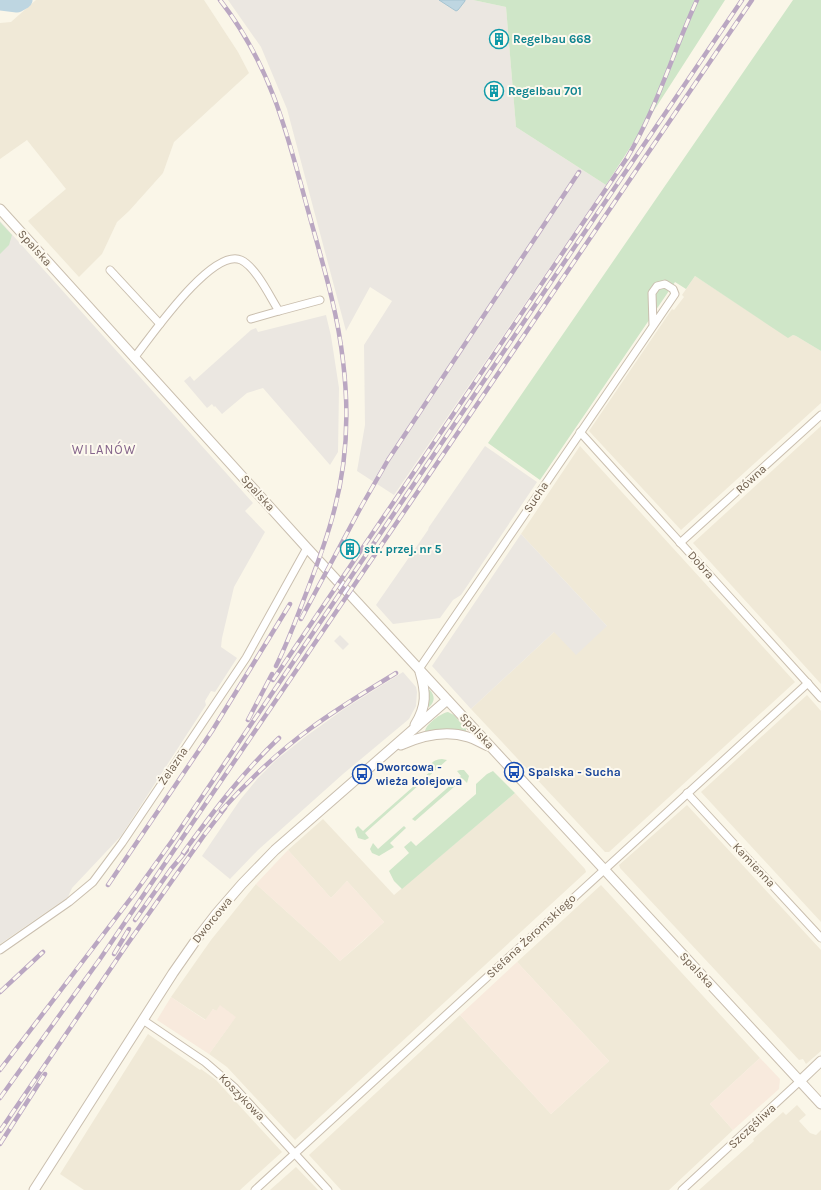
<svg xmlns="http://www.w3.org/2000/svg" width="821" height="1190" viewBox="0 0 821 1190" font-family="Karla,sans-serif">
<rect width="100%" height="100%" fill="#faf6e8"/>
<g fill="#f0e9d7">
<path d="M36,0H204L238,52L249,73L174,142L163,173L129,211L117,222L102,254L79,277L28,221L66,189L27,140L0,159V23L11,22Z"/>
<path d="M695,276L788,337L793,335L796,336L821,351V403L681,530L589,431L672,309L674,310L684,297L682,295Z"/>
<path d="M821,426V684L693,543Z"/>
<path d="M580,446L795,682L609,852H605L471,709L554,632L607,626L521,534Z"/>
<path d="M807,695L821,711V922L701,792Z"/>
<path d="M515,793L585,869L586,872L295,1140L227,1067L209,1054L232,1022L213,1009L206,1020L171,997L211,940L256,884L327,948L340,961L361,943L384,922L347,881L331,898L288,850L323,819L394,895Z"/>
<path d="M687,805L821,950V1051L806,1064L803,1059L799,1060L620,868L619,865Z"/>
<path d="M601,885L760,1058L710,1104L733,1130L669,1190H341L309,1155L460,1015L551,1114L609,1061L517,962Z"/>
<path d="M148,1034L200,1070L201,1069L216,1080L282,1152L240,1190H84L60,1174Z"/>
<path d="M797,1105L806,1115L799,1121L810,1133L816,1135L821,1130V1190H699L754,1141L753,1139L783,1112L786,1115Z"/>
<path d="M296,1167L318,1190H270Z"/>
</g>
<g fill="#f8eadd">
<path d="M288,850L331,898L347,881L384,922L340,961L327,948L256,884Z"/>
<path d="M517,962L609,1061L551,1114L460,1015Z"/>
<path d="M171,997L205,1020L213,1009L216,1011L220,1005L236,1017L209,1054L157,1020Z"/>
<path d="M760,1058L780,1079L779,1089L733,1130L710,1104Z"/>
</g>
<g fill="#ebe7e1">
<path d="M228,0H473L506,7L516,127L606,185L394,495L357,471L365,425L364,345L392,301L370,287L346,331L287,109L261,47Z"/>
<path d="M0,221L253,503L245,511L265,532L234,587L222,638L221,647L237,658L215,692L211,691L205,701L206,705L202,711L121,836L72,888L68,897L0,944Z"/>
<path d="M326,315L331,336L339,388L338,452L330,465L263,388L247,393L222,414L215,406L214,407L212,404L207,408L184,381L190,376L194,381L251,330L256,328L258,332Z"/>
<path d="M485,446L537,482L461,595L453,600L440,618L393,624L376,605L428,530L429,527Z"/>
<path d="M521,534L607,626L576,655L554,632L471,709L432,666Z"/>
<path d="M340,635L349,644L343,650L334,641Z"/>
<path d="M403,672L416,687L417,692L416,706L409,719L343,774L258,850L230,879L202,856L240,800L258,778L276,760L305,737L344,709Z"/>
</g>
<g fill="#cfe6c8">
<path d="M473,0H725L606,185L516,127L506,7Z"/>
<path d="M793,0H821V351L796,336L793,335L788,338L695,276L686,289L675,282L540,480L488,443Z"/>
<path d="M0,222L12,235L9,245L0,254Z"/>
<path d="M428,690H430C435,696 435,702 429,707L427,706Z"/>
<path d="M448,712L454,715L466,729V733H427L425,731C426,724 441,713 448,712Z"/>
<path d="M442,759L447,760L365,833L369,838L365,840L358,838L355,829L358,826L363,831L431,771C429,762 434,760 442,759Z"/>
<path d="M460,770H464L469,776L467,783L463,779L415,821L412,819L461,776L457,771Z"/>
<path d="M493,771L515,793L402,889L394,881L389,871L409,853L404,847L411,841L416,846L476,794V784L487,774Z"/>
<path d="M404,826L406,828L390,843L394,847L379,856L372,853L370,849L373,843L378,849Z"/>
</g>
<path fill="#bed6e1" stroke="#a6c4d1" d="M439,0H465V1L458,10L456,11Z"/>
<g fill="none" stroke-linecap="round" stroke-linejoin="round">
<path stroke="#bed6e1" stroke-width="17" d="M0,2L17,4L24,0"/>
<g stroke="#cabfaf" stroke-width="9">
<g id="minor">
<path d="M110,270L160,324"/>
<path d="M251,319L279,311"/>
<path d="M134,358C150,338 212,247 241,260C256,267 270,297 279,311L320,300"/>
<path d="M580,432L821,698"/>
<path d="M680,543L821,415"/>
<path d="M419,669L675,294L673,289L665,284L657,286L652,293L653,325"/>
<path d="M687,793L821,938"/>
<path d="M0,950L69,902L93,882L122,843L246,658L307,548"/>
<path d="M143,1020L205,1062L235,1088L328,1190"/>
<path d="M255,1190L808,683"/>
<path d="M682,1190L800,1081"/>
</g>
</g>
<g stroke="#cabfaf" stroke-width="11">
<g id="tertiary">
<path d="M0,209L307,548L821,1104"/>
<path d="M415,725C427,706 426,692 420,672"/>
<path d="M401,745C421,736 446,730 468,737C475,739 481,743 488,746"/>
<path d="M800,1081L821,1061"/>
<path d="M34,1190L173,973L196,940L216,914L242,884L275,850L447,700"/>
</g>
</g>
<use href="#minor" stroke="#fff" stroke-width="7"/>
<use href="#tertiary" stroke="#fff" stroke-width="9"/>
<g stroke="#baa7c2" stroke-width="4.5">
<g id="rail">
<path d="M220,0C269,63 286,128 306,203C320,255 337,307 343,361C349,410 347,463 334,511C327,539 317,565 307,591C297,617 288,642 276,666"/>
<path d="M301,619L361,507L388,460L579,172"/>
<path d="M273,680L627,158C657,108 673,52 697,0"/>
<path d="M248,720L272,674"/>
<path d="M221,811C248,781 278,752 311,728C338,708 367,691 396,673"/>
<path d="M183,853C213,812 242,773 279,738"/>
<path d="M108,885L212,731L290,604"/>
<path d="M135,920L171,869L187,850"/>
<path d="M114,954L129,929"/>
<path d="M0,992L43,952"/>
<path d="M0,1070L134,894L172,841L742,0"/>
<path d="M0,1098L100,959L752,0"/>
<path d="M0,1131L126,946L205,834L225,808"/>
<path d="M0,1144L45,1074"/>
</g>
</g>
<use href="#rail" stroke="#fdf9ee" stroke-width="3" stroke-dasharray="9" stroke-linecap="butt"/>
</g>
<defs>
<g id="building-ring" transform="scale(1)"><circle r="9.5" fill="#fdf9ee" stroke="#0f9aa8" stroke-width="1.5"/><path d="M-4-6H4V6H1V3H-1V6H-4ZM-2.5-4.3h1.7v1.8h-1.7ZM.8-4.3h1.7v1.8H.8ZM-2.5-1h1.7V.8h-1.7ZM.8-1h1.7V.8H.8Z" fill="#0f9aa8"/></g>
<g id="bus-ring" transform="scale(1)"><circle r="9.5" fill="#fdf9ee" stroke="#1a4fb4" stroke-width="1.5"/><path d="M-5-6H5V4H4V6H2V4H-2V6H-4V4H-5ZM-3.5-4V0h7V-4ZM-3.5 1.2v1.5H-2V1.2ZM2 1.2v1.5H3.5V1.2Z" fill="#1a4fb4"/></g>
</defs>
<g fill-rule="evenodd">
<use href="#building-ring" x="499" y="39"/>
<use href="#building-ring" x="494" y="91"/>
<use href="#building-ring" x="350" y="549"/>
<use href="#bus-ring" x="514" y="772"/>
<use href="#bus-ring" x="362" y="774"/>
</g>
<g text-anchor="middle" stroke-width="4" stroke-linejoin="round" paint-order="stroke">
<g font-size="12" font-weight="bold" fill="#0d838f" stroke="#fdf9ee" text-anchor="start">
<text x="513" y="43">Regelbau 668</text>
<text x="508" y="95">Regelbau 701</text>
<text x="364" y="553">str. przej. nr 5</text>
</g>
<g font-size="12" fill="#70604f" stroke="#fdf9ee">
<text transform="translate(35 248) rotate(48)" y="4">Spalska</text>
<text transform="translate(751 479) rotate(-42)" y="4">Równa</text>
<text transform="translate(258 493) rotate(48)" y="4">Spalska</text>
<text transform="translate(536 497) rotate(-56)" y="4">Sucha</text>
<text transform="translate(701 565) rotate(48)" y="4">Dobra</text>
<text transform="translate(477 731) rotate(47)" y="4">Spalska</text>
<text transform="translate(173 766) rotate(-56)" y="4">Żelazna</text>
<text transform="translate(754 865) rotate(47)" y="4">Kamienna</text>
<text transform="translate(212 920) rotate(-51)" y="4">Dworcowa</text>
<text transform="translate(531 936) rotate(-43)" y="4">Stefana Żeromskiego</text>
<text transform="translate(697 970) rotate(47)" y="4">Spalska</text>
<text transform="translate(242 1097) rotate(46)" y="4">Koszykowa</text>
<text transform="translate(752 1126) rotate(-43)" y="4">Szczęśliwa</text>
</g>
<g font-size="12" font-weight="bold" fill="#164399" stroke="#fdf9ee" text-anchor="start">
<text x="376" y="771">Dworcowa -<tspan x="376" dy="14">wieża kolejowa</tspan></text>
<text x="528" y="776">Spalska - Sucha</text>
</g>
<g font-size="13" letter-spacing="1" fill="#86668c" stroke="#fdf9ee">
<text x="104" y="454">WILANÓW</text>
</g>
</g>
</svg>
